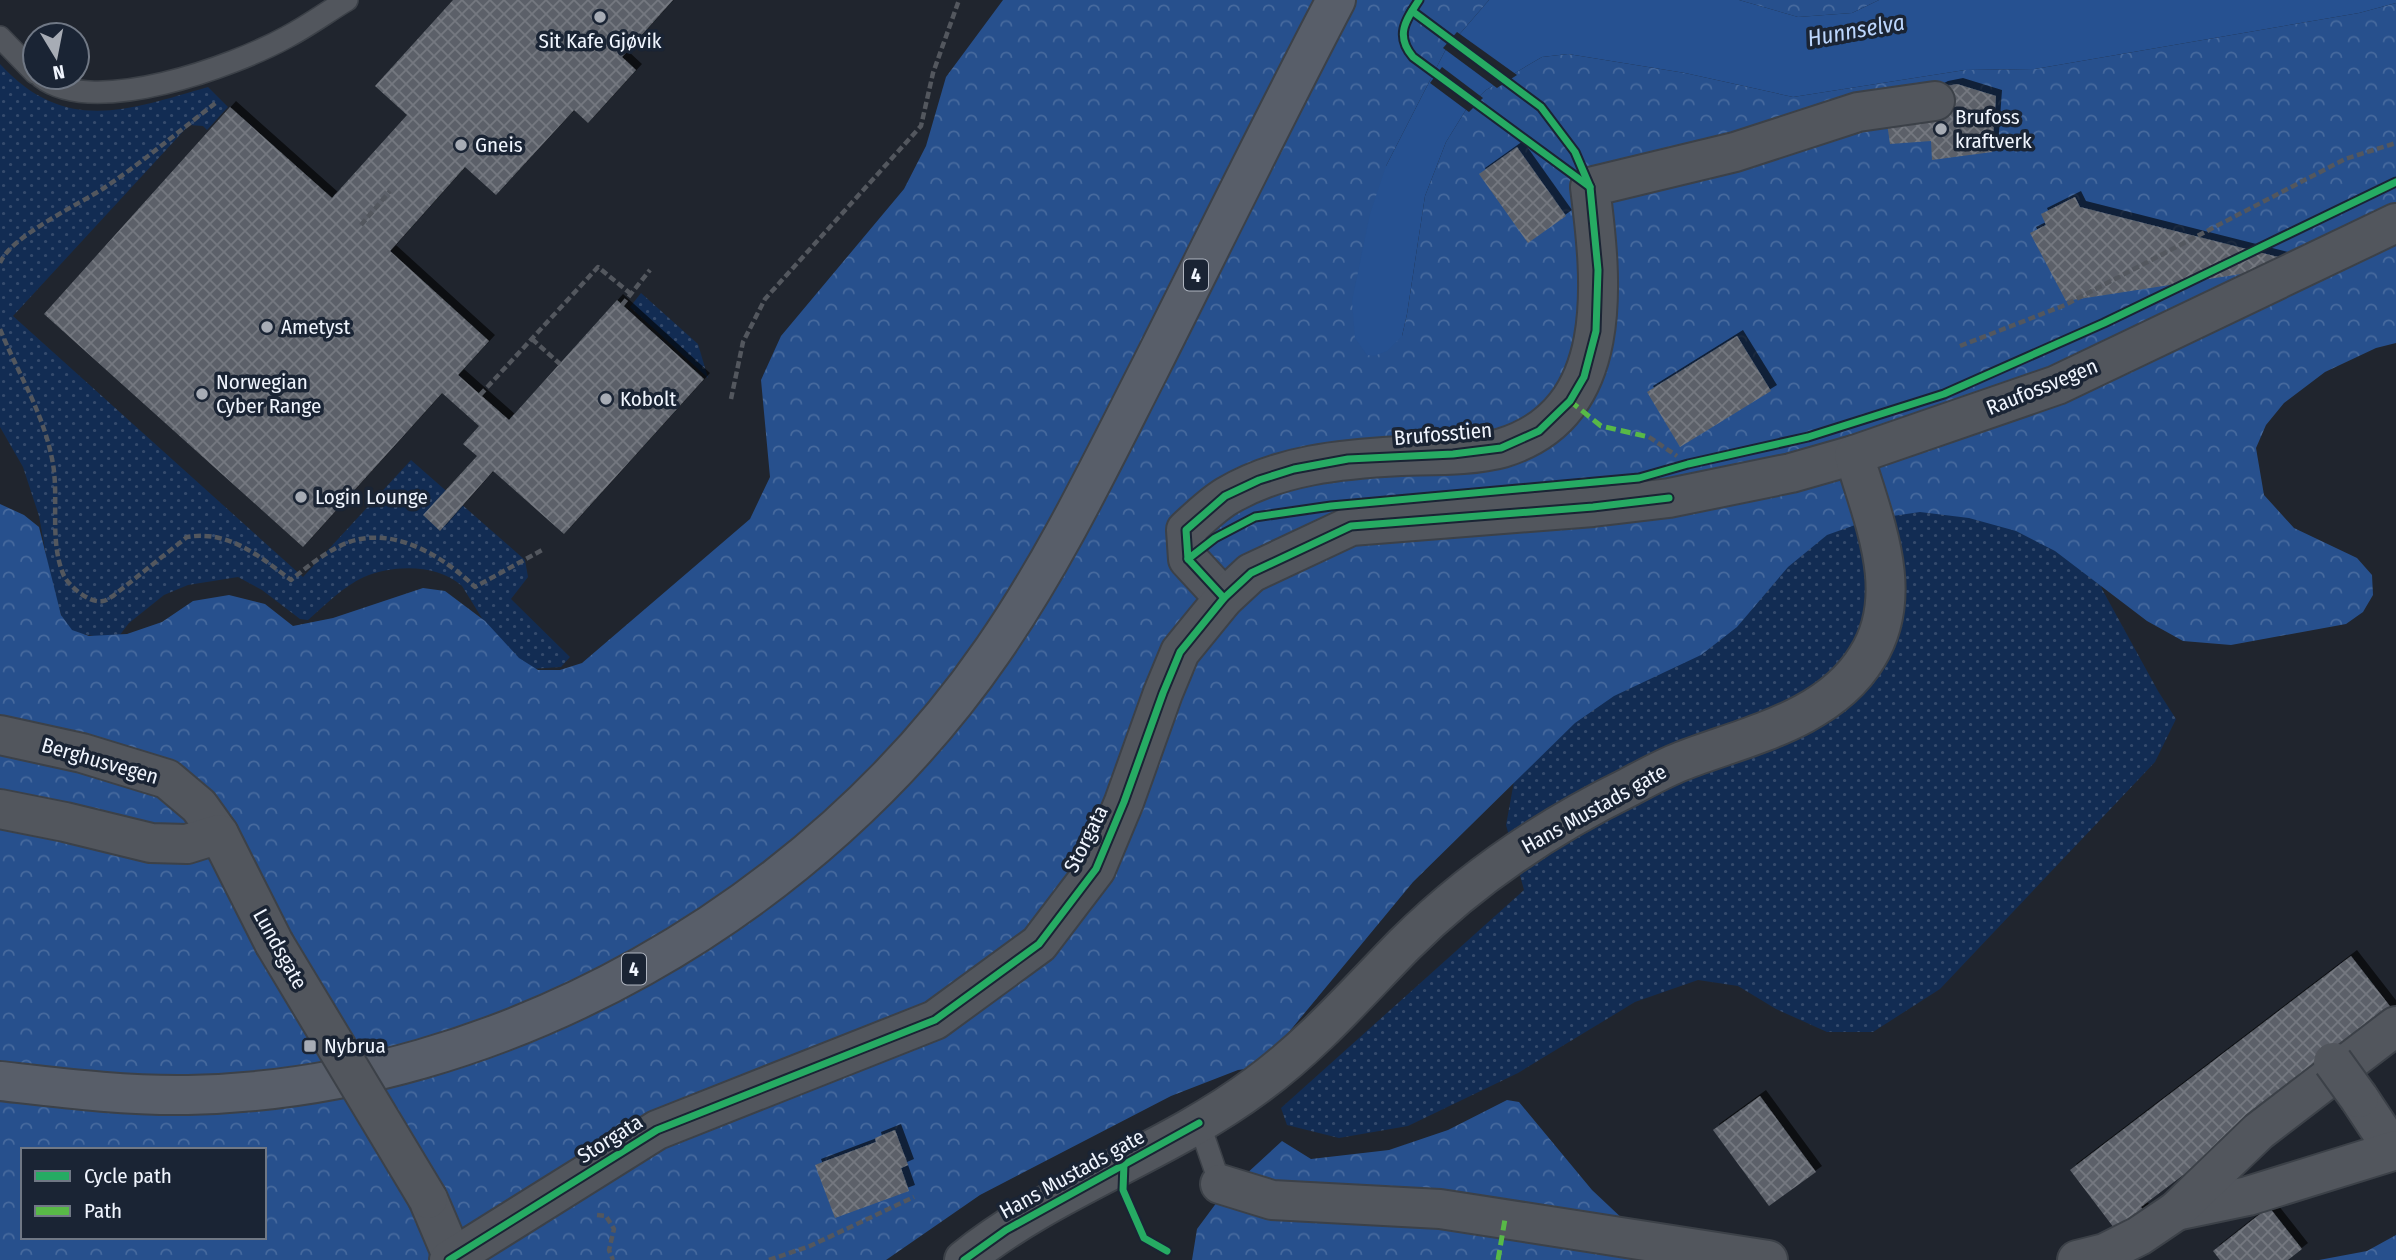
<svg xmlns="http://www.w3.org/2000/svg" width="2396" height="1260" viewBox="0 0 2396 1260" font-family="'Fira Sans Condensed',sans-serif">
<defs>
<pattern id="grass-dots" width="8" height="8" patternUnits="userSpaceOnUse" patternTransform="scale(1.75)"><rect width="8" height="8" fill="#122c53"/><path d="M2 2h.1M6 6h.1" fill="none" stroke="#354b6d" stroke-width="1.8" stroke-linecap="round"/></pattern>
<pattern id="forest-crowns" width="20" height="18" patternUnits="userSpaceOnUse" patternTransform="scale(1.75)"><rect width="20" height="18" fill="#27508d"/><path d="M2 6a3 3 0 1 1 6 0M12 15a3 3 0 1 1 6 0" fill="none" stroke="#476a9e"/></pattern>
<pattern id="building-cross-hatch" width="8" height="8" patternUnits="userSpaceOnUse" patternTransform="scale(1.75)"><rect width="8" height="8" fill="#5c6169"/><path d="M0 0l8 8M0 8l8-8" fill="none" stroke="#747880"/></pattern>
<filter id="shadow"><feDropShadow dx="6" dy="-6" stdDeviation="0" flood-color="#0009"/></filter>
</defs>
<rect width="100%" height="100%" fill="#20252e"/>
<g fill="url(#grass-dots)">
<path d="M0,64C65,135 128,110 208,87L228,107L207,130L203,126L189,125L13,316L303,577L411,460L525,560L528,577L511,599L570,657L561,667L514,670L462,586C438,564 394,564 364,577C344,586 325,605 308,620L300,619L262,590L238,577L188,585L164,595L129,623L116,640L67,631L52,588L39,516L23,467L0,427Z"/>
<path d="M641,293L698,344L708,378L630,307Z"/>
<path d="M2056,448L2102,589L2158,691L2176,719L2155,762L1940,989L1873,1032H1827L1776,1009L1738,986L1698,980L1635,1002L1518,1073L1408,1126L1339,1138L1287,1125L1281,1108L1524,890L1506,825L1520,749L1575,618Z"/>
</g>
<g fill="url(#forest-crowns)" fill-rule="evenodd">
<path d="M1003,0H1489L1445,51L1386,166L1402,336L1407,314L1425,196L1446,142L1467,108L1486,90L1542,57L1568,54L1685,73L1793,97L1965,70L2035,69L2359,13L2396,3V343L2376,348L2325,372L2284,403L2266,425L2256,448L2264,495L2294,528L2357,558L2372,575L2373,595L2363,612L2346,624L2231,645L2183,641L2147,621L2055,551L2016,531L1969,518L1920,512L1872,519L1827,535L1788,567L1737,627L1701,655L1614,696L1575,723L1413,882L1260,1067L1238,1070L1171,1096L980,1195L886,1260H0V504L24,515L39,527L61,615L72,630L89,636L127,634L162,622L193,601L229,595L265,604L293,626L333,618L423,588L445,591L485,621L519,658L538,670H560L582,663L750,519L770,477L761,380L781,336L904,189L926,146L946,77ZM23,1150H264V1237H23Z"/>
<path d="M1739,0H1879L1852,13L1798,17Z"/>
<path d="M1507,1100L1519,1102L1592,1190L1626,1222L1764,1260H1192L1197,1229L1220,1198L1282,1141L1311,1159L1389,1150L1448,1130Z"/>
<path d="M2396,1235V1260H2319L2367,1251Z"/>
</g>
<path fill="#265191" d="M1489,0H1739L1798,17L1852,13L1879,0H2396V3L2359,13L2035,69L1965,70L1793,97L1685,73L1568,54L1542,57L1486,90L1467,108L1446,142L1425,196L1407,314L1402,336L1387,351L1374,356L1367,355L1355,338L1352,301L1370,214L1386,166L1445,51Z"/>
<g fill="#20252e">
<path d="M1457,32L1517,75L1497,88L1443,48Z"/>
<path d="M1442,67L1483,98L1469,112L1430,83Z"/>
</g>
<g fill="url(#building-cross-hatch)" filter="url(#shadow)">
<path d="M453,0H673L622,57L636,70L588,123L574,110L496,195L465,167L390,251L489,341L458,375L509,420L617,300L704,379L564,534L493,471L440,531L423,515L477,456L463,444L479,426L442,393L303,547L44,314L230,107L332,198L407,115L375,86Z"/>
<path d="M1957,84L1996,96L1992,152L1932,160L1931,141L1890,144L1886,116L1942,87Z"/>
<path d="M1517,147L1566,216L1528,243L1479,174Z"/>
<path d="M2075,197L2080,207L2306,264L2066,301L2030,233L2046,225L2041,214Z"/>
<path d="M1737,336L1771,391L1680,447L1647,392Z"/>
<path d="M2351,956L2396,1014L2141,1207L2146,1215L2127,1230L2121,1222L2114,1228L2070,1170Z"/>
<path d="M1760,1096L1816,1172L1769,1206L1713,1130Z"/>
<path d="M895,1130L908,1165L901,1168L909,1191L835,1218L815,1165L876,1142L875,1138Z"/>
<path d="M2269,1207L2302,1249L2288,1260H2220L2213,1251Z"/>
</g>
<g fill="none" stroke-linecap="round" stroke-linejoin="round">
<g stroke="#3c4148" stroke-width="24">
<g id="service">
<path d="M0,37L35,73"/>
<path d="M41,77C94,118 234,66 287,37C308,26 327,12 347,0"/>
<path d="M1199,1123L1220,1184"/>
</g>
</g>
<g stroke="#3c4148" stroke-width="42">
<g id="minor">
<path d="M1224,598L1188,559L1186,530C1199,518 1212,505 1227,496C1279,465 1342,459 1401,456C1431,455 1474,456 1502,448C1617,413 1602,281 1590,187L1735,152L1858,112L1935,101"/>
<path d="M0,735L82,753L167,779L199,806L219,834"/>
<path d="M0,809L65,822L151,843L187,844L219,834L274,943"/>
<path d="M2359,1098L2394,1151"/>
<path d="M1220,1184L1272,1200L1440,1209L1768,1260"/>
<path d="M428,1199L453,1258"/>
<path d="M2176,1211L2248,1196L2396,1150"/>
<path d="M449,1260L657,1130L935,1020L1039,944L1096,869L1124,802L1163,693L1180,652L1224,598L1251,573L1351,526L1593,507L1669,498L1791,473L1854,455"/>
<path d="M2077,1260L2105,1253L2139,1236L2176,1211L2259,1131L2396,1026"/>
</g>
</g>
<g stroke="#3c4148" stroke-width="42">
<path id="secondary" d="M964,1260C1053,1188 1166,1153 1257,1085C1312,1045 1357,993 1404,945C1469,880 1547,827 1629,787C1646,778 1664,768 1682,761C1746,736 1829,720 1867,657C1907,594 1873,520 1854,455L2057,385L2396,223"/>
</g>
<g stroke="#3c4148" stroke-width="42">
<path id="trunk" d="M0,1081C62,1088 125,1096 188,1095C502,1089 816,907 993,650C1054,562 1100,466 1149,370C1211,247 1272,122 1336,0"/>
</g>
<g stroke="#53575e" stroke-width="4.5" stroke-dasharray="7 3.5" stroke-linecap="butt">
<path d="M361,225L390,191"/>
<path d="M0,263C11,236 78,205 104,188C143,162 180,130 217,102"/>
<path d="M622,305L650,270"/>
<path d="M0,329C19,376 44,413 53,464C59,500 49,542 64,576C70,587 90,604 103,601C106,601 109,598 113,596L187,537C229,530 259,556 291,580C308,566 328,550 349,542C395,526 444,557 475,587L544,549"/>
<path d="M532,339L560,364"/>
<path d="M1960,346L2065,305L2345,159L2396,143"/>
<path d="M480,395L598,267L631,294"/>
<path d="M731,399L743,342L765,299L921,126L933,73L959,0"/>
<path d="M1649,437L1677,456"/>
<path d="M597,1215L606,1216L614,1229L609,1250L613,1260"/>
<path d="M769,1260L810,1246L914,1197"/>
</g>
<use href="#service" stroke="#52565d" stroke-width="21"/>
<use href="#minor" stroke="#52565d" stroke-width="38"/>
<use href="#secondary" stroke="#52565d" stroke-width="38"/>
<use href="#trunk" stroke="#585e69" stroke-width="38"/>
<g stroke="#3c4148" stroke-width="42" stroke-linecap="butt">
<g id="minor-bridge">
<path d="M274,943L428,1199"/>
<path d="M2333,1062L2359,1098"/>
</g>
</g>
<use href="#minor-bridge" stroke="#52565d" stroke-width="38"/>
<g stroke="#58b947" stroke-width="5" stroke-dasharray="10 5" stroke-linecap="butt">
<path d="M1570,401L1601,426L1649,437"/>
<path d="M1498,1260L1505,1219"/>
</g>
<g stroke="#1a2434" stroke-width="11">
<g id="cycleway">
<path d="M1419,0C1405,21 1395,36 1413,57L1590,187"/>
<path d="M1188,559L1215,538L1255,517L1331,506L1639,478L1688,464L1808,437L1944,394L2104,323L2396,182"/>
<path d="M1224,598L1188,559L1186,530L1225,496L1259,480L1294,469L1348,459L1453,454L1501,448L1539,431L1570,401L1584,377L1596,331L1598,270L1590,187L1575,152L1541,107L1412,11"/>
<path d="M1124,1163L1123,1190L1144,1238L1167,1251"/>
<path d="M449,1260L657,1130L935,1020L1039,944L1096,869L1124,802L1163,693L1180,652L1224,598L1251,573L1351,526L1593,507L1669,498"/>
<path d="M964,1260L1006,1230L1199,1123"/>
</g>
</g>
<use href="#cycleway" stroke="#26ab63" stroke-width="7"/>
</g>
<g fill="#a7acb5" stroke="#1a2434" stroke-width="2.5">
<circle cx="600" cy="17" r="7"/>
<circle cx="1941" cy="129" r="7"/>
<circle cx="461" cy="145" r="7"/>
<circle cx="267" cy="327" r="7"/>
<circle cx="202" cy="394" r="7"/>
<circle cx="606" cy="399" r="7"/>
<circle cx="301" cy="497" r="7"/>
<rect x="303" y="1039" width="14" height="14" rx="3.5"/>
</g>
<g text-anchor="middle" stroke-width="7" stroke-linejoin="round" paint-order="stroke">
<g fill="#1a2434" stroke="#b0b6c1" stroke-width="2">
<rect x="1184" y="259.5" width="24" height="31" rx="5"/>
<rect x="622" y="953.5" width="24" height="31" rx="5"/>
</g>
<g font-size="19" font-weight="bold" fill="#f0f5fe">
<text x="1196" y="282">4</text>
<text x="634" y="976">4</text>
</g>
<g font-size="21" fill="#f0f5fe" stroke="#1a2434" text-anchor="start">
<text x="600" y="48" text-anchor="middle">Sit Kafe Gjøvik</text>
<text x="1955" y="124">Brufoss<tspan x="1955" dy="24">kraftverk</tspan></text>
<text x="475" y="152">Gneis</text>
<text x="281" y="334">Ametyst</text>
<text x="216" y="389">Norwegian<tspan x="216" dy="24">Cyber Range</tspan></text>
<text x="620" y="406">Kobolt</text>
<text x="315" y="504">Login Lounge</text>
<text x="324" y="1053">Nybrua</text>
</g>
<g font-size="21" fill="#f0f5fe" stroke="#1a2434">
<text transform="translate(2042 387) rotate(-22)" y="7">Raufossvegen</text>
<text transform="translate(1443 434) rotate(-5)" y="7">Brufosstien</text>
<text transform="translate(100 761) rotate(16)" y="7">Berghusvegen</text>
<text transform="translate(1594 809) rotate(-29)" y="7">Hans Mustads gate</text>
<text transform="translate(1086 839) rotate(-63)" y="7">Storgata</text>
<text transform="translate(280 949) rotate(61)" y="7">Lundsgate</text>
<text transform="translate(610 1139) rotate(-32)" y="7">Storgata</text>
<text transform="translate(1072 1174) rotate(-29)" y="7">Hans Mustads gate</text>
</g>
<g font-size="23" font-style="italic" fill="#bcd6fd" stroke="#1a2434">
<text transform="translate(1856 30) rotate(-10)" y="8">Hunnselva</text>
</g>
</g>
<rect x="21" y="1148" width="245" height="91" fill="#1a2434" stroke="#707885" stroke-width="2"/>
<rect x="35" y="1171" width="35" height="10" fill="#26ab63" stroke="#707885" stroke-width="2"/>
<text x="84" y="1183" font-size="21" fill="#f0f5fe">Cycle path</text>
<rect x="35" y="1206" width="35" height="10" fill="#58b947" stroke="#707885" stroke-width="2"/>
<text x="84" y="1218" font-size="21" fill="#f0f5fe">Path</text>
<g transform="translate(56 56) rotate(170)"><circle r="33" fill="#1a2434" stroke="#707885" stroke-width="2"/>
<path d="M0-5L12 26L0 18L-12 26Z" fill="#a7acb5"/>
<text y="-10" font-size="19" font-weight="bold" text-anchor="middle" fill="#f0f5fe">N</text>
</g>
</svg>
